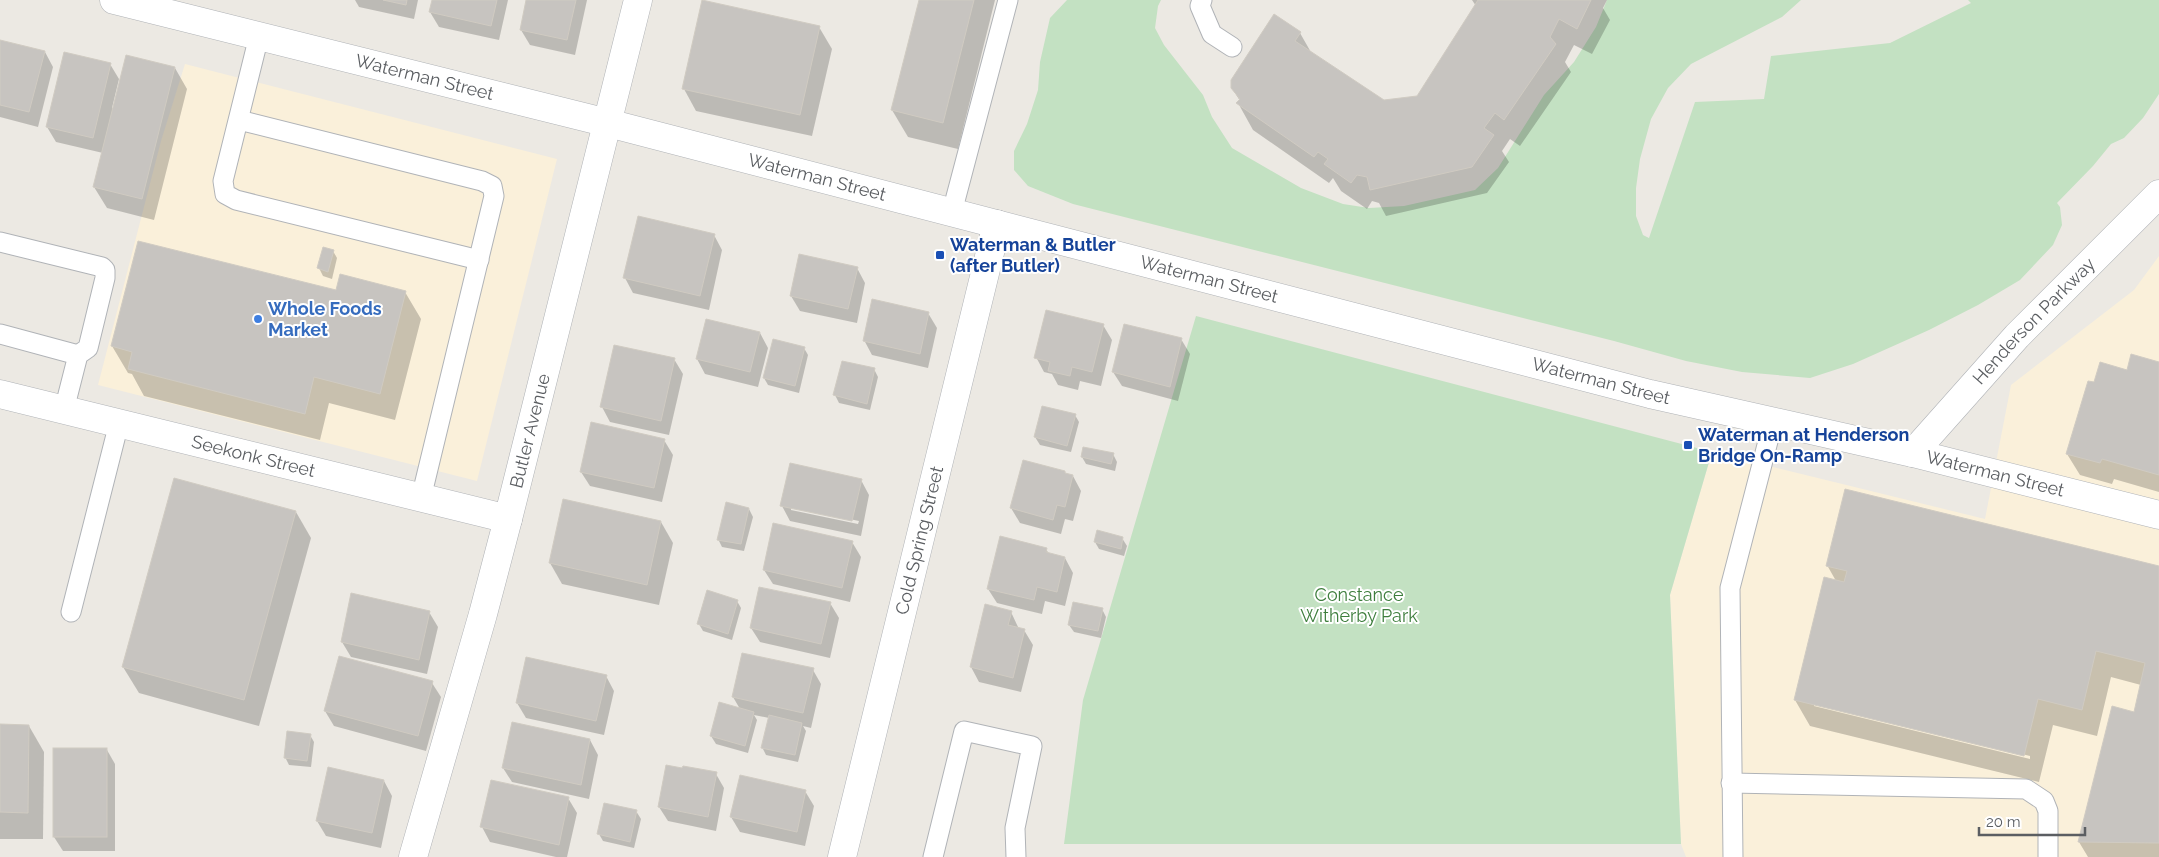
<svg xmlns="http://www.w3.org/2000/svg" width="2159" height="857" viewBox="0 0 2159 857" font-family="Raleway,sans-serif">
<rect width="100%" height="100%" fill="#ece9e3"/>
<g fill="#faf0da">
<path d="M185,64L557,159L477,481L98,385L161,141Z"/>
<path d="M2159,256V857H1686L1681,844L1670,595L1712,452L1985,519L2011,385L2134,290Z"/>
</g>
<g fill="#c3e1c2">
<path d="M1067,0H1161L1158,6L1155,28L1164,45L1203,95L1212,117L1232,148L1301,188L1343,204L1369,208L1404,206L1475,190L1498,168L1544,95L1574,62L1596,27L1607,0H1801L1782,17L1691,64L1668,88L1651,119L1640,159L1636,188V216L1643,235L1649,238L1695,102L1764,99L1771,56L1890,43L1971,3L1968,0H2159V94L2143,118L2124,138L2111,144L2093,166L2057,203L2060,207L2062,225L2053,245L2020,280L1978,305L1929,330L1853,364L1810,378L1742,372L1686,361L1614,341L1073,204L1028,186L1014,170V151L1027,124L1038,90L1040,62L1050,18Z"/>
<path d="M1196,316L1712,452L1670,595L1681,844H1064L1083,700Z"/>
</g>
<g fill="#0003" fill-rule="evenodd">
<path d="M355,0H418L414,19L359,7Z"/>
<path d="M433,0H508L499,40L439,27L430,12Z"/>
<path d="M528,0H587L575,55L530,45L521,30Z"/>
<path d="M920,0H995L958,149L908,137L892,110Z"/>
<path d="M1472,0H1607L1603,8L1610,20L1592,54L1574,45L1565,62L1571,72L1520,146L1510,139L1502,151L1509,162L1487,193L1386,216L1379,203L1372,201L1367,209L1341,191L1333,178L1329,183L1253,130L1238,103L1240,101L1232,88L1300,33L1312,54L1383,101L1418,97L1476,6Z"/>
<path d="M819,27L832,49L812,136L696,111L684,89Z"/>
<path d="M0,41L45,52L53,67L38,127L0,117Z"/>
<path d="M110,64L119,79L112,108L114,109L175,68L187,89L154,220L107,208L94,187L103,153L56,142L47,127Z"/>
<path d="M714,235L722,250L709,310L633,293L625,278Z"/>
<path d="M333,251L337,258L332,279L323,276L319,268Z"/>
<path d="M857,268L865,283L857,323L800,311L791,296Z"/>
<path d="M337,292H405L421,319L395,420L329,403L320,440L144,396L132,374L128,373L112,346Z"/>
<path d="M928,313L937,328L928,368L872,355L864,340Z"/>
<path d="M707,320L760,333L768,348L758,387L705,374L697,359Z"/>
<path d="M1103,325L1112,340L1101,386L1080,381L1078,390L1058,385L1052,374L1044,372L1036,357Z"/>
<path d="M1181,339L1190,354L1178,401L1122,386L1113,372Z"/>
<path d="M804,348L808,355L799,393L768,385L764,378Z"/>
<path d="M674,359L683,374L669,435L610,422L602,407Z"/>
<path d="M2159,363V492L2114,479L2112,484L2080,475L2067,454L2095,384Z"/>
<path d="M874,369L878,377L870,410L839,403L835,395Z"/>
<path d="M1075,415L1079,422L1071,452L1040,445L1035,437Z"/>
<path d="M664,440L673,455L662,502L590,486L581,472Z"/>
<path d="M1113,454L1117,462L1115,471L1086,464L1082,457Z"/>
<path d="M1065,472L1066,475L1073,476L1081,491L1073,521L1065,519L1061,534L1020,523L1011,508Z"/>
<path d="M861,480L869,495L861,536L790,521L782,506ZM791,507L859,521L858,524L791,510Z"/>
<path d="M749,509L753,517L744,551L722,547L718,539Z"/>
<path d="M296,512L311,538L259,726L139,693L123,667Z"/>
<path d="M661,522L673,543L659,605L562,584L550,563Z"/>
<path d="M1122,538L1127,546L1124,556L1099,549L1095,542Z"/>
<path d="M852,542L861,557L850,602L773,584L764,570Z"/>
<path d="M1046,549L1049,554L1065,558L1073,573L1065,606L1045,601L1042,614L997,603L988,589Z"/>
<path d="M1827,565L2159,567V857H2088L2079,842L2135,713L2141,685L2111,677L2097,736L2053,725L2039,782L1810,726L1795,700L1836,581ZM1814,703L2030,756V759L1814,706Z"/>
<path d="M737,601L741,608L732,640L703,631L699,624Z"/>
<path d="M830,603L839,618L830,658L760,642L751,628Z"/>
<path d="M1102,609L1106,617L1101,638L1074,632L1069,625Z"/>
<path d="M429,612L438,627L427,674L351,657L342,642Z"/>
<path d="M1011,612L1019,629L1024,630L1033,645L1021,692L979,682L971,667Z"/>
<path d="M813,670L821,684L811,728L803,726L806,731L798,762L766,755L762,747L769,718L754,715L757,720L748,753L716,744L711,736L740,709L733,697Z"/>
<path d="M606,676L614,691L604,735L526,718L517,703Z"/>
<path d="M432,683L441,697L426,751L334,726L325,711Z"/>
<path d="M0,726H29L44,752L43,839H0Z"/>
<path d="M310,735L314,742L311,767L289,765L285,757Z"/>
<path d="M590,740L598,755L589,799L512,782L503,768Z"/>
<path d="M107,750L115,764V851H63L54,837Z"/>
<path d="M716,774L724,788L716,831L668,821L659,807Z"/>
<path d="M384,781L392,796L381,848L326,836L317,821Z"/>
<path d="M805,791L814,806L805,846L740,832L731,817Z"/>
<path d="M568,798L577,813L567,857H556L490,842L482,827Z"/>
<path d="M636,811L641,819L634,848L603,841L599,834Z"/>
</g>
<g fill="#c7c4c0" stroke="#d0cbc2">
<path d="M383,0H407L406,5Z"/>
<path d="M432,0H497L491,26L429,12Z"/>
<path d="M526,0H576L567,40L520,30Z"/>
<path d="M702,0L820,26L800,115L682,89Z"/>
<path d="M919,0H974L943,123L891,110Z"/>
<path d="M1478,0H1591L1577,29L1559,19L1550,37L1556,44L1504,120L1495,113L1484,128L1494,135L1472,167L1370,190L1367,177L1357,175L1351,183L1324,164L1328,159L1318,152L1314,157L1236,103L1240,99L1231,88V80L1274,14L1301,32L1295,41L1384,100L1417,96Z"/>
<path d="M0,40L45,51L29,112L0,105Z"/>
<path d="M64,52L111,63L93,138L46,127Z"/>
<path d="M126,55L175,67L142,199L93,187Z"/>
<path d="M638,216L715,234L700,296L623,278Z"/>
<path d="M138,241L336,290L340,274L406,291L380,394L314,377L305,414L128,369L132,352L111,346Z"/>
<path d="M323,247L334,250L328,272L317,268Z"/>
<path d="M799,254L858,267L848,309L790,296Z"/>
<path d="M872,299L929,312L920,354L863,341Z"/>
<path d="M1046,310L1104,324L1092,372L1072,367L1070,376L1048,371L1050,362L1034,358Z"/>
<path d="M706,319L760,332L750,372L696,359Z"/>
<path d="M1124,324L1182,338L1170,387L1112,372Z"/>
<path d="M773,339L805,347L795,386L763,378Z"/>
<path d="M614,345L675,358L661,421L600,407Z"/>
<path d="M2131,354L2159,362V475L2102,459L2100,463L2066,454L2088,381L2094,382L2100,362L2127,370Z"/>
<path d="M842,361L875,368L867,404L833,395Z"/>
<path d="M1042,406L1076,414L1067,446L1034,437Z"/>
<path d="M591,422L665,439L654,488L580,472Z"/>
<path d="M1083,447L1114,453L1111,464L1081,457Z"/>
<path d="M1023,460L1065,471V473L1073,475L1065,507L1057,505L1053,520L1010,508Z"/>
<path d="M790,463L862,479L852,521L780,506Z"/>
<path d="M174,478L296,511L244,700L122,667Z"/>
<path d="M1845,489L2159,566V843L2078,842L2112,706L2134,712L2145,663L2096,651L2082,710L2038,699L2024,756L1794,700L1824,577L1844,582L1847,571L1826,566Z"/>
<path d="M563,499L661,521L647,585L549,563Z"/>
<path d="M726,502L749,508L741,544L717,540Z"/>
<path d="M773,523L853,541L842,588L763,570Z"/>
<path d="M1097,530L1123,537L1121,549L1094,542Z"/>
<path d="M1000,536L1047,548L1046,552L1065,557L1057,592L1037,587L1034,600L987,589Z"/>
<path d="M759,587L831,602L821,644L750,628Z"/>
<path d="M707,590L738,600L728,634L697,624Z"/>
<path d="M351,593L430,611L419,660L341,642Z"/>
<path d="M1073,602L1103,608L1098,631L1068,625Z"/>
<path d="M985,604L1012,611L1008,625L1025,629L1013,678L970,667Z"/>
<path d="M742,653L814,668L803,713L732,697Z"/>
<path d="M339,656L433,681L418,736L324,711Z"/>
<path d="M526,657L607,675L596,721L516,703Z"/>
<path d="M719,702L754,712L745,746L710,736Z"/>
<path d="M769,715L802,723L795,755L761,748Z"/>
<path d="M512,722L590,739L581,785L502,768Z"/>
<path d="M0,724L29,725L28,813L0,812Z"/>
<path d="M287,731L311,734L307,761L284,758Z"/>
<rect x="53" y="748" width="54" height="89"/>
<path d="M666,765L682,768L683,766L717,772L708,817L658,807Z"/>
<path d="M328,767L384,780L372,833L316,821Z"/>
<path d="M740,775L806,790L797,832L730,817Z"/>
<path d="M491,780L569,797L559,845L480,827Z"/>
<path d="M604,803L637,810L630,842L597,834Z"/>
</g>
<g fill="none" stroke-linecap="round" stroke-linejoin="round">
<g stroke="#b0b3b7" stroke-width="21">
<g id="lane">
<path d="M1202,0L1200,6L1212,34L1232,47"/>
<path d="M259,36L223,181L225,194L236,200L479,260"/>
<path d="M239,120L482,181L492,186L494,196L421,498"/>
<path d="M952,212L1008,0"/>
<path d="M0,242L102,267L105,270V278L88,348L78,355L64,410"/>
<path d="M0,334L78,355"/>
<path d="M71,612L119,423"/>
<path d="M1731,783L2026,789L2044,801L2048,811V857"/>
<path d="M933,857L964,731L1032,746L1015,828L1016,857"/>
<path d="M1733,857L1730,588L1773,422"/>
</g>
</g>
<g stroke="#b0b3b7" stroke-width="29">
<g id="street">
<path id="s1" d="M0,394L508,519"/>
<path id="s2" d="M842,857L997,224"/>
</g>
</g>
<g stroke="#afb2b6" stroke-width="29">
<g id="secondary">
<path id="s3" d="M114,0L608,123L1650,394L1913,453L2159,515"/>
<path id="s4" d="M1913,453L2017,336L2159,194"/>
<path id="s5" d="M413,857L483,614L508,519L638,0"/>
</g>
</g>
<use href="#lane" stroke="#fff" stroke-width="19"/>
<use href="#street" stroke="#fff" stroke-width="28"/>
<use href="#secondary" stroke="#fff" stroke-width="28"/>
</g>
<g fill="#1a4fb4" stroke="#fff" stroke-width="2">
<rect x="935" y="250" width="10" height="10" rx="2.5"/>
<rect x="1683" y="440" width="10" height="10" rx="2.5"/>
</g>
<circle fill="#3f7fe0" stroke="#fff" stroke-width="2" cx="258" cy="319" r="5"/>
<g text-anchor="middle" stroke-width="4" stroke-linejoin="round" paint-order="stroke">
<g font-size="18" fill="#5b5e62" stroke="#fff">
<text dy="6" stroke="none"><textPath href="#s3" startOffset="320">Waterman Street</textPath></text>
<text dy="6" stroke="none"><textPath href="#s3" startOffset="725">Waterman Street</textPath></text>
<text dy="6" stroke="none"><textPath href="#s3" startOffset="1130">Waterman Street</textPath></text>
<text dy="6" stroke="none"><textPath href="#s4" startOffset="179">Henderson Parkway</textPath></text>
<text dy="6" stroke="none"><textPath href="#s3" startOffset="1535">Waterman Street</textPath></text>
<text dy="6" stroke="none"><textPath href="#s5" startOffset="442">Butler Avenue</textPath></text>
<text dy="6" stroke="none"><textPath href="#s1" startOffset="261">Seekonk Street</textPath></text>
<text dy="6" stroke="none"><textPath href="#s3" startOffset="1940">Waterman Street</textPath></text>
<text dy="6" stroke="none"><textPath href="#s2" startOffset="326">Cold Spring Street</textPath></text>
</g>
<g font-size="18" font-weight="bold" fill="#164399" stroke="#fff" text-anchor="start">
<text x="950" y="251">Waterman &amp; Butler<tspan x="950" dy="21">(after Butler)</tspan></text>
<text x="1698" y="441">Waterman at Henderson<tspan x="1698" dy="21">Bridge On-Ramp</tspan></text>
</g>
<g font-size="18" font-weight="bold" fill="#366cbe" stroke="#fff" text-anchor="start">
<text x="268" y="315">Whole Foods<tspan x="268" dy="21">Market</tspan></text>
</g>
<g font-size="18" fill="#3e7e3d" stroke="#fff">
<text x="1359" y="601">Constance<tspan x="1359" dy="21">Witherby Park</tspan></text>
</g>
</g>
<path d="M1979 827v8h106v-8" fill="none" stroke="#5b5e62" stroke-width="2.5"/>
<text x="1986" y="827" font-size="15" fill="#5b5e62" stroke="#ffffff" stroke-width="4" paint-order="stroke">20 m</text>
</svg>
